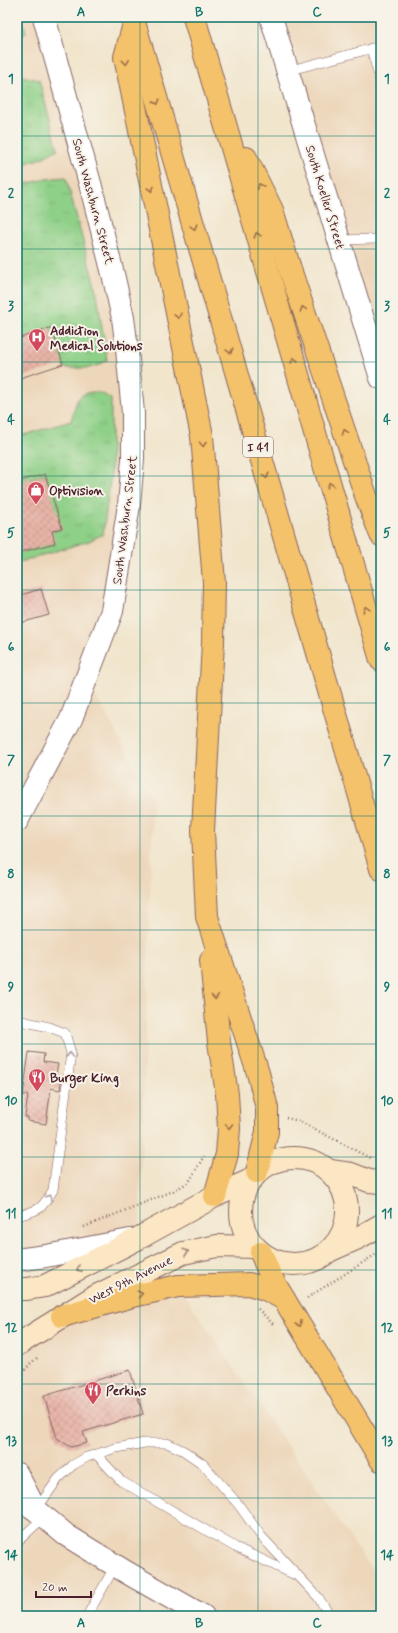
<svg xmlns="http://www.w3.org/2000/svg" width="398" height="1633" viewBox="0 0 398 1633" font-family="Mynerve,sans-serif">
<defs>
<pattern id="grass-tufts" width="24" height="20" patternUnits="userSpaceOnUse"><rect width="24" height="20" fill="#8fd088"/><path d="M3 7l-1-3M5 7V3M7 7l1-3M15 17l-1-3M17 17v-4M19 17l1-3" fill="none" stroke="#7db276"/></pattern>
<pattern id="building-cross-hatch" width="8" height="8" patternUnits="userSpaceOnUse"><rect width="8" height="8" fill="#e8b4a7"/><path d="M0 0l8 8M0 8l8-8" fill="none" stroke="#c89a90"/></pattern>
</defs>
<rect width="100%" height="100%" fill="#f7f3e8"/>
<filter id="ink" filterUnits="userSpaceOnUse"><feTurbulence type="fractalNoise" baseFrequency=".025" numOctaves="2"/><feDisplacementMap in="SourceGraphic" scale="8" xChannelSelector="R" yChannelSelector="G"/><feConvolveMatrix kernelMatrix="1 2 1 2 8 2 1 2 1" color-interpolation-filters="sRGB"/></filter>
<filter id="wash" filterUnits="userSpaceOnUse"><feTurbulence type="fractalNoise" baseFrequency=".012" numOctaves="4" result="noise"/><feDisplacementMap in="SourceGraphic" scale="16" xChannelSelector="R" yChannelSelector="G"/><feGaussianBlur stdDeviation="0.9" result="paint"/><feColorMatrix in="noise" values="0 0 0 0 0 0 0 0 0 0 0 0 0 0 0 0 0 1.4 0 .05"/><feComposite in="paint" operator="in"/></filter>
<g filter="url(#wash)">
<rect width="100%" height="100%" fill="#f1e5cc"/>
<g fill="#edd7bb">
<path d="M17,17H44L113,274L133,459L87,680L153,800L139,1238L17,1260Z"/>
<path d="M271,17H381V378Z"/>
<path d="M178,1286L381,1583V1616H17V1345L36,1332Z"/>
</g>
<g fill="url(#grass-tufts)" stroke="#6c785a">
<path d="M17,17H22L26,32L17,42Z"/>
<path d="M17,75L39,80L58,149L42,158L17,166Z"/>
<path d="M66,177L97,294L107,360C95,370 80,368 65,368L61,364L50,329L17,339V307L20,305L17,294V186L46,179Z"/>
<path d="M95,392L103,394L111,399V474L103,534L89,541L17,563V540L22,552L54,543L51,531L61,529L45,474L17,482V437L71,421C76,405 75,392 95,392Z"/>
</g>
<g id="blocks">
<g fill="url(#building-cross-hatch)">
<path d="M50,328L52,329L63,364L17,379V339Z"/>
<path d="M45,474L62,528L52,531L55,543L21,552L17,539V482Z"/>
<path d="M41,589L49,615L17,624V596Z"/>
<path d="M29,1052L44,1054L43,1062L58,1064L56,1074L61,1082L60,1090L51,1088L46,1124L28,1121V1117H25L28,1095H23Z"/>
<path d="M130,1370L143,1414L83,1432L87,1443L71,1447L57,1438L44,1396Z"/>
</g>
</g>
</g>
<g filter="url(#ink)">
<use href="#blocks" fill-opacity="0" stroke="#846463" stroke-width="1"/>
<g fill="none" stroke-linecap="round" stroke-linejoin="round">
<g stroke="#846463" stroke-width="10">
<g id="service">
<path d="M371,48L381,84"/>
<path d="M287,71L381,46"/>
<path d="M339,240L376,239L381,238"/>
<path d="M17,1020L49,1027L65,1033L71,1053L53,1190C41,1210 40,1210 17,1216"/>
<path d="M96,1454L121,1481L235,1547L295,1575"/>
<path d="M36,1510L58,1479L73,1465L87,1457L116,1448L145,1443H167L184,1451L203,1464L238,1504L261,1536L318,1597L330,1616"/>
<path d="M17,1542L44,1517"/>
<path d="M87,1616L115,1566"/>
</g>
</g>
<g stroke="#846463" stroke-width="24">
<g id="tertiary">
<path d="M271,17L381,378"/>
<path d="M17,821L71,719L112,611L129,505L133,459V413L127,349L123,318L113,274L91,187L44,17"/>
<path d="M17,1260L46,1256L130,1240"/>
<path d="M17,1474L35,1509"/>
<path d="M17,1497L36,1510L66,1535L126,1572L203,1616"/>
</g>
</g>
<g stroke="#846463" stroke-width="24">
<g id="secondary">
<circle cx="294" cy="1211" r="53"/>
<path d="M330,1171L351,1174L369,1181L381,1182"/>
<path d="M331,1250L358,1238L381,1225"/>
<path d="M17,1289H27L45,1286L139,1238L215,1196L251,1180"/>
<path d="M17,1345L92,1298L183,1253L217,1246L254,1247"/>
</g>
</g>
<g stroke="#846463" stroke-width="24">
<g id="motorway">
<path d="M194,17L381,660"/>
<path d="M134,22L381,869"/>
<path d="M134,24L125,57L202,436L214,582L213,642L203,830L207,917L258,1073L267,1108V1132L257,1172"/>
<path d="M246,158L272,210L291,272L366,496L381,535"/>
<path d="M211,960L219,1042L227,1094L229,1128L227,1154L215,1196"/>
<path d="M261,1253L271,1277L284,1299L381,1460"/>
<path d="M62,1316L133,1296L178,1286L249,1284L265,1289L284,1299"/>
</g>
</g>
<g stroke="#846463" stroke-width="2.5" stroke-dasharray="1 3" stroke-linecap="butt">
<path d="M286,1118L299,1121L370,1158"/>
<path d="M84,1227L173,1191L189,1182L204,1156"/>
<path d="M307,1298L381,1251"/>
<path d="M258,1309L273,1324L275,1323"/>
<path d="M17,1379L30,1364L37,1358"/>
<path d="M17,1419V1430"/>
</g>
<use href="#service" stroke="#fff" stroke-width="9"/>
<use href="#tertiary" stroke="#fff" stroke-width="22"/>
<use href="#secondary" stroke="#fbe7c3" stroke-width="22"/>
<use href="#motorway" stroke="#f4c26a" stroke-width="22"/>
</g>
<defs><path id="oneway-chevron" d="M-2-3.5L2.5 0L-2 3.5" fill="none" stroke-width="1.6" stroke-linecap="round" stroke-linejoin="round"/></defs>
<g stroke="#9f704a">
<use href="#oneway-chevron" transform="translate(126 62) rotate(84)"/>
<use href="#oneway-chevron" transform="translate(157 102) rotate(74)"/>
<use href="#oneway-chevron" transform="translate(260 186) rotate(-117)"/>
<use href="#oneway-chevron" transform="translate(151 189) rotate(78)"/>
<use href="#oneway-chevron" transform="translate(194 227) rotate(74)"/>
<use href="#oneway-chevron" transform="translate(257 235) rotate(-106)"/>
<use href="#oneway-chevron" transform="translate(303 309) rotate(-108)"/>
<use href="#oneway-chevron" transform="translate(178 316) rotate(78)"/>
<use href="#oneway-chevron" transform="translate(230 351) rotate(74)"/>
<use href="#oneway-chevron" transform="translate(294 360) rotate(-106)"/>
<use href="#oneway-chevron" transform="translate(345 432) rotate(-108)"/>
<use href="#oneway-chevron" transform="translate(203 444) rotate(85)"/>
<use href="#oneway-chevron" transform="translate(266 476) rotate(74)"/>
<use href="#oneway-chevron" transform="translate(330 485) rotate(-106)"/>
<use href="#oneway-chevron" transform="translate(366 609) rotate(-106)"/>
<use href="#oneway-chevron" transform="translate(215 997) rotate(85)"/>
<use href="#oneway-chevron" transform="translate(229 1126) rotate(89)"/>
<use href="#oneway-chevron" transform="translate(140 1294) rotate(-12)"/>
<use href="#oneway-chevron" transform="translate(299 1324) rotate(59)"/>
</g>
<g stroke="#ae9aa0">
<use href="#oneway-chevron" transform="translate(70 1055) rotate(-88)"/>
<use href="#oneway-chevron" transform="translate(49 1197) rotate(-58)"/>
</g>
<g stroke="#a28377">
<use href="#oneway-chevron" transform="translate(186 1252) rotate(-15)"/>
<use href="#oneway-chevron" transform="translate(79 1269) rotate(153)"/>
</g>
</g>
<path fill="none" stroke="#0f766e" stroke-width="1" stroke-opacity="0.55" d="M140,17V1616M258,17V1616M17,136H381M17,249H381M17,362H381M17,476H381M17,590H381M17,703H381M17,816H381M17,930H381M17,1044H381M17,1157H381M17,1270H381M17,1384H381M17,1498H381"/>
<defs>
<g id="hospital-pin" transform="scale(0.9)"><path d="M0 17L-7.5 6A9.5 9.5 0 1 1 7.5 6Z" fill="#d1495b" stroke="#f7f3e8"/><path d="M-5-5h3v3.5h4V-5h3V5h-3V1.5h-4V5h-3Z" fill="#fff"/></g>
<g id="shop-pin" transform="scale(0.9)"><path d="M0 17L-7.5 6A9.5 9.5 0 1 1 7.5 6Z" fill="#d1495b" stroke="#f7f3e8"/><path d="M-5-2.5h2.3a2.7 3.5 0 0 1 5.4 0H5L5.5 6h-11ZM-1.5-2.5h3a1.5 2.3 0 0 0-3 0Z" fill="#fff"/></g>
<g id="restaurant-pin" transform="scale(0.9)"><path d="M0 17L-7.5 6A9.5 9.5 0 1 1 7.5 6Z" fill="#d1495b" stroke="#f7f3e8"/><path d="M-5-6h1v4h1v-4h1v4h1v-4h1v5L-1.5 .5V6h-2V.5L-5-1ZM5-6V6H3V1.5H1.5Q1.5-4 5-6Z" fill="#fff"/></g>
</defs>
<g fill-rule="evenodd">
<use href="#hospital-pin" x="37" y="337"/>
<use href="#shop-pin" x="36" y="490"/>
<use href="#restaurant-pin" x="37" y="1077"/>
<use href="#restaurant-pin" x="93" y="1390"/>
</g>
<g text-anchor="middle" stroke-width="4" stroke-linejoin="round" paint-order="stroke">
<rect fill="#f7f3e8" stroke="#7e5f64" stroke-width="1" x="243" y="437" width="30" height="20" rx="3"/>
<g font-size="12" font-weight="bold" fill="#4a1f2b">
<text x="258" y="451">I 41</text>
</g>
<g font-size="13" fill="#4a1f2b" stroke="#f7f3e8">
<text transform="translate(326 197) rotate(73)" y="5">South Koeller Street</text>
<text transform="translate(94 201) rotate(75)" y="5">South Washburn Street</text>
<text transform="translate(124 520) rotate(-83)" y="5">South Washburn Street</text>
<text transform="translate(130 1279) rotate(-27)" y="5">West 9th Avenue</text>
</g>
<g font-size="13" font-weight="bold" fill="#4a1f2b" stroke="#f7f3e8" text-anchor="start">
<text x="50" y="335">Addiction<tspan x="50" dy="15">Medical Solutions</tspan></text>
<text x="49" y="495">Optivision</text>
<text x="50" y="1082">Burger King</text>
<text x="106" y="1395">Perkins</text>
</g>
</g>
<rect width="398" height="1633" fill="none" stroke="#f7f3e8" stroke-width="44"/>
<path d="M36 1591v6h55v-6" fill="none" stroke="#4a1f2b" stroke-width="2"/>
<text x="42" y="1591" font-size="12" fill="#4a1f2b" stroke="#f7f3e8" stroke-width="3" paint-order="stroke">20 m</text>
<rect x="22" y="22" width="354" height="1589" fill="none" stroke="#0f766e" stroke-width="1.5"/>
<g font-size="13" text-anchor="middle" font-weight="bold" fill="#0f766e">
<text x="81" y="16">A</text>
<text x="199" y="16">B</text>
<text x="317" y="16">C</text>
<text x="11" y="83">1</text>
<text x="387" y="83">1</text>
<text x="11" y="197">2</text>
<text x="387" y="197">2</text>
<text x="11" y="310">3</text>
<text x="387" y="310">3</text>
<text x="11" y="424">4</text>
<text x="387" y="424">4</text>
<text x="11" y="537">5</text>
<text x="387" y="537">5</text>
<text x="11" y="651">6</text>
<text x="387" y="651">6</text>
<text x="11" y="764">7</text>
<text x="387" y="764">7</text>
<text x="11" y="878">8</text>
<text x="387" y="878">8</text>
<text x="11" y="991">9</text>
<text x="387" y="991">9</text>
<text x="11" y="1105">10</text>
<text x="387" y="1105">10</text>
<text x="11" y="1218">11</text>
<text x="387" y="1218">11</text>
<text x="11" y="1332">12</text>
<text x="387" y="1332">12</text>
<text x="11" y="1445">13</text>
<text x="387" y="1445">13</text>
<text x="11" y="1559">14</text>
<text x="387" y="1559">14</text>
<text x="81" y="1627">A</text>
<text x="199" y="1627">B</text>
<text x="317" y="1627">C</text>
</g>
</svg>
